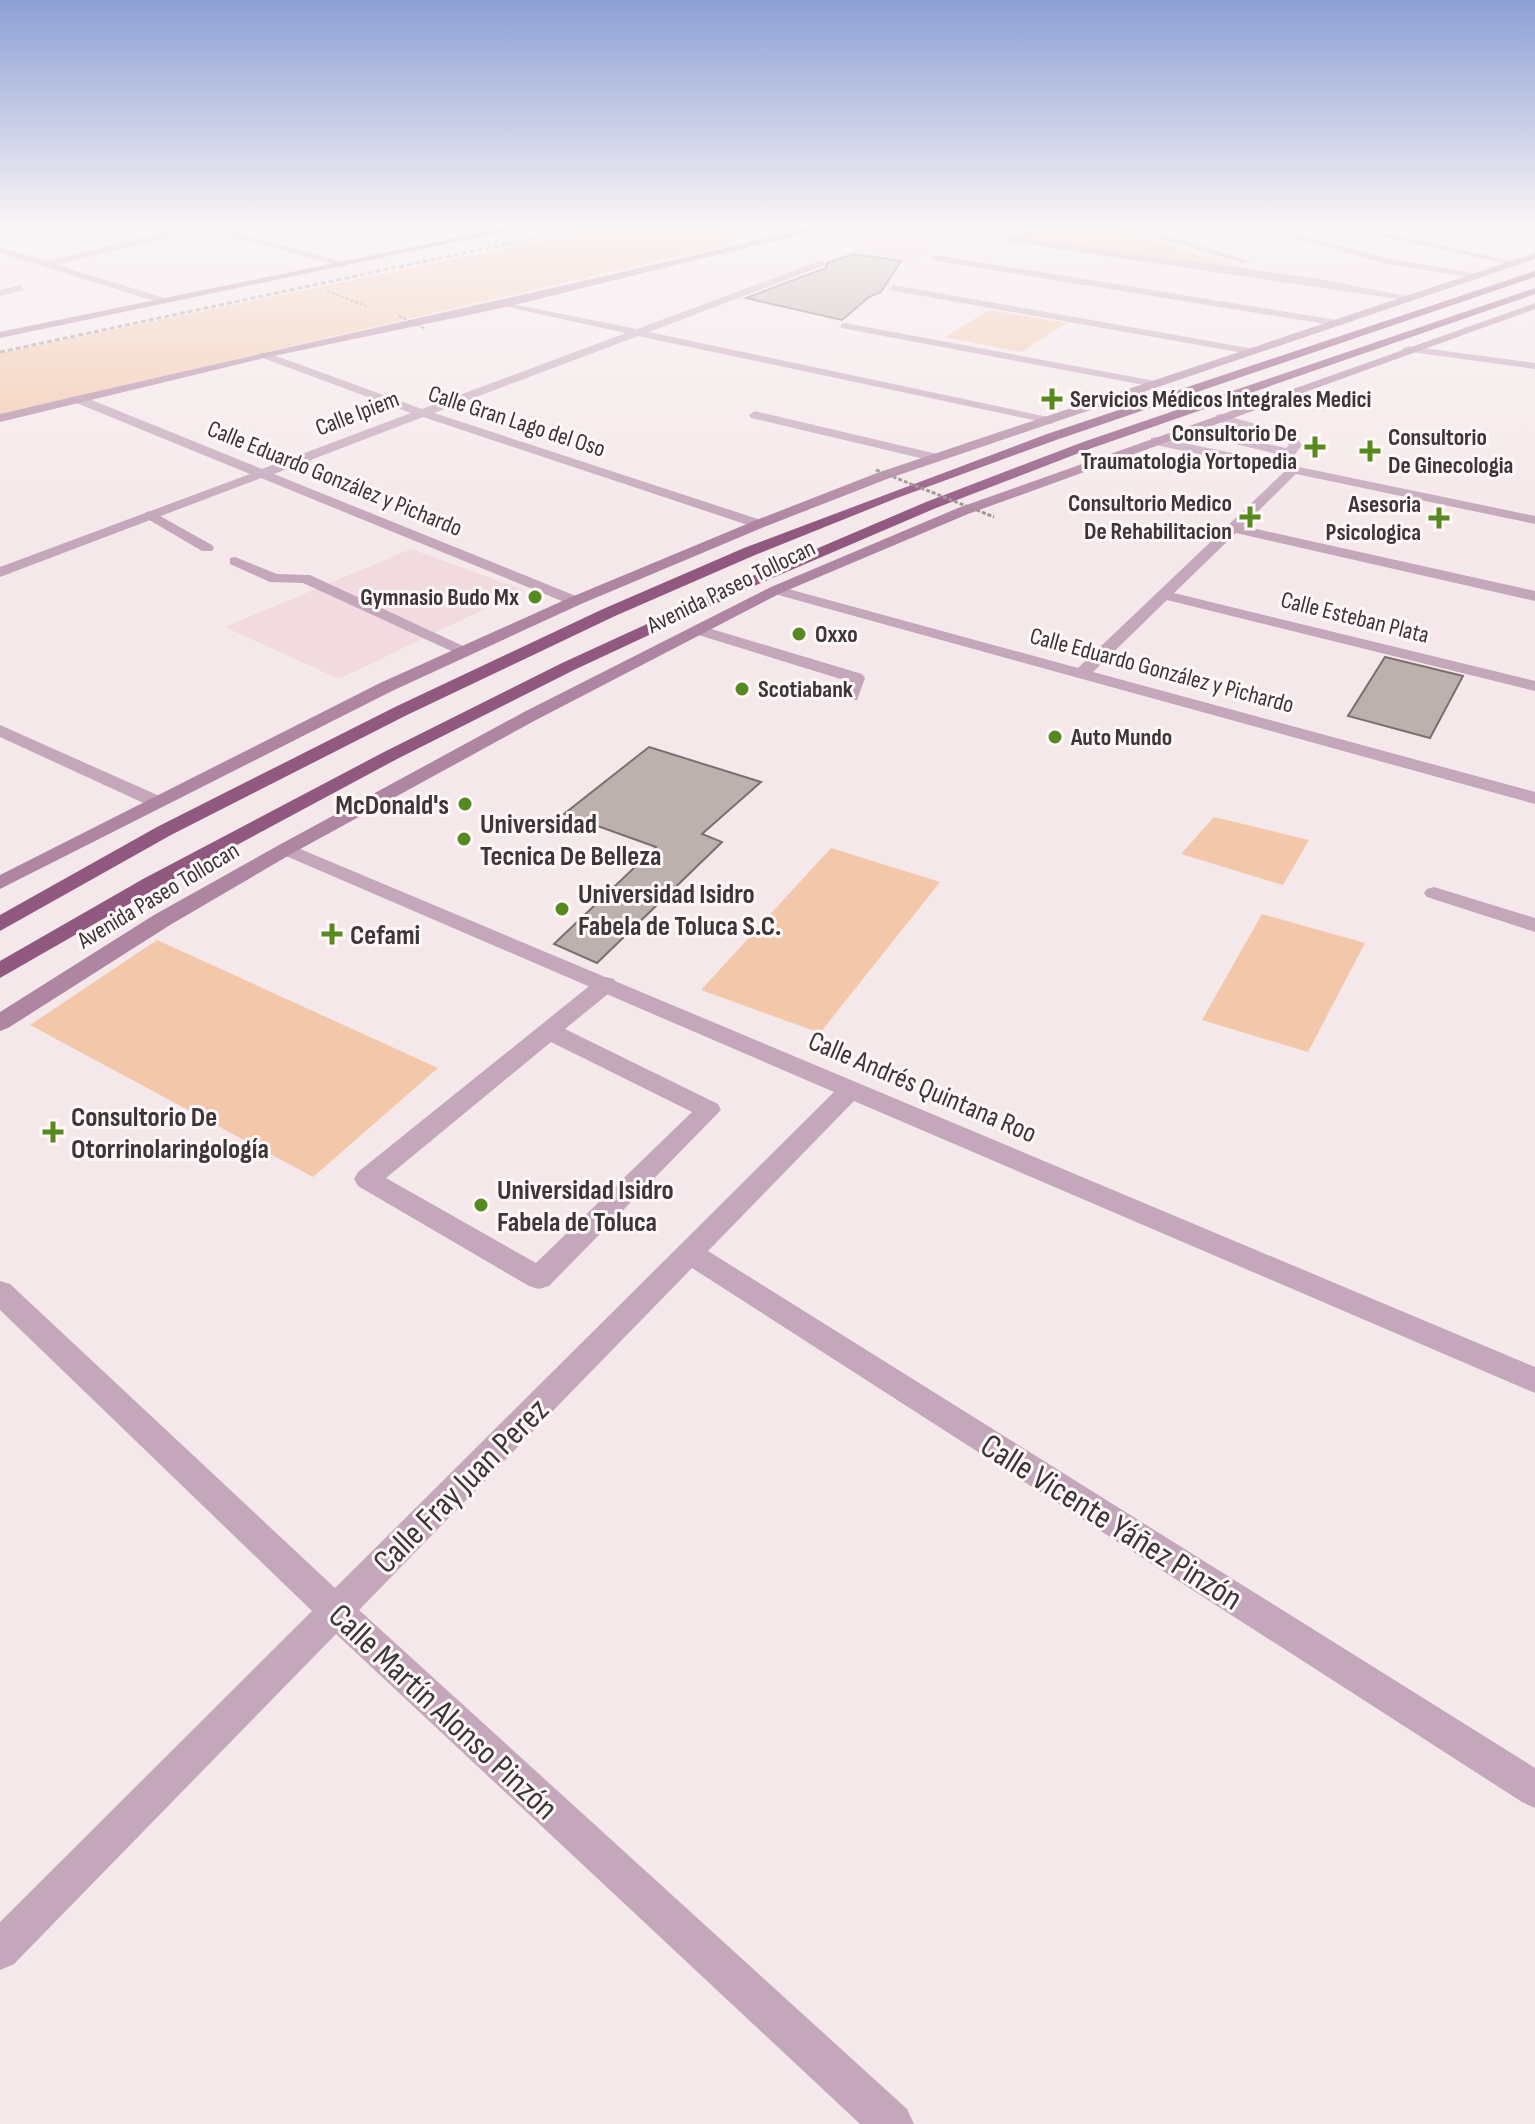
<svg xmlns="http://www.w3.org/2000/svg" width="1535" height="2124" viewBox="0 0 1535 2124" font-family="'Sofia Sans Condensed',sans-serif">
<rect width="100%" height="100%" fill="#f5e8ea"/>
<g fill="#f1dbe0">
<path d="M869,225H961L913,263L850,253Z"/>
<path d="M411,549L524,590L339,679L225,627Z"/>
</g>
<g fill="#f3c7aa">
<path d="M620,225H761L764,230L713,248L0,414V353Z"/>
<path d="M1026,225H1097L1254,271L1012,237Z"/>
<path d="M989,310L1067,323L1021,352L945,337Z"/>
<path d="M1214,817L1309,840L1283,885L1181,854Z"/>
<path d="M831,848L940,882L820,1033L701,990Z"/>
<path d="M1262,914L1365,943L1308,1052L1202,1020Z"/>
<path d="M157,940L438,1068L313,1177L30,1025Z"/>
</g>
<g fill="#bdb1ae" stroke="#7c706e" stroke-width="2">
<path d="M853,254L901,261L881,292L869,297L842,320L746,298L826,268L827,263Z"/>
<path d="M1385,657L1463,676L1430,738L1348,716Z"/>
<path d="M649,747L761,782L702,834L722,842L597,963L554,944L656,847L564,814Z"/>
</g>
<g fill="none" stroke-linecap="round" stroke-linejoin="round">
<path stroke="#9a9092" stroke-width="2" stroke-dasharray="3 2" stroke-linecap="butt" d="M327,291L366,306"/>
<g fill="#c4a7ba" fill-rule="evenodd">
<path d="M1408,346L1535,363V369L1404,351L1402,349Z"/>
<path d="M755,411L937,454L944,458L937,462L751,418L749,415Z"/>
<path d="M1220,414L1295,435L1302,445L1284,469L1279,470L1272,466L1281,455L1176,430L1182,426L1286,448L1289,445L1287,441L1216,421V415Z"/>
<path d="M151,511L212,545L214,548L212,551H202L146,518V512Z"/>
<path d="M235,557L277,574L310,575L474,651L466,656L460,655L303,583L270,582L230,564V558Z"/>
<path d="M698,625L862,674L865,678L857,700H845L842,696L847,681L692,633V627Z"/>
<path d="M606,977L614,979L617,984L614,989L565,1029L718,1104L721,1110L549,1286L539,1289L529,1286L358,1186L354,1179L358,1172L598,979ZM551,1042L692,1112L536,1263L386,1178Z"/>
</g>
<g fill="#c4a7ba" fill-rule="evenodd">
<path d="M196,225H211L349,264L344,267L204,229L57,265L168,299L169,301L164,304L0,253V247L47,261Z"/>
<path d="M457,225H473L500,233L496,236Z"/>
<path d="M1117,225H1131L1251,261L1243,263Z"/>
<path d="M1249,225H1264L1387,258L1483,275L1478,278L1386,264Z"/>
<path d="M1333,225H1350L1520,263L1515,266Z"/>
<path d="M1007,236L1319,279L1416,298L1411,301L1004,241Z"/>
<path d="M935,255L1337,320L1342,323L1337,326L932,260Z"/>
<path d="M822,260L825,265L649,332L1048,417L1052,418V424L638,336L434,413L764,521V527H754L423,417L274,474L581,598V604H569L261,478L0,577V567L250,474L74,402V396H82L262,469L411,413L260,357V353H268L422,409L626,333L502,306V302L637,329Z"/>
<path d="M20,285L24,290L0,296V290Z"/>
<path d="M893,285L1249,348L1255,351L1249,354L889,290Z"/>
<path d="M845,323L1155,381L1161,384L1155,387L841,328V324Z"/>
<path d="M1155,437L1535,516V524L1296,474L1243,526L1535,591V601L1236,533L1174,593L1535,681V691L1167,600L1093,672L1535,792V804L771,593L768,590L776,585L781,587L1078,668L1284,472L1151,444V438Z"/>
<path d="M0,725L164,798L167,802L157,808L150,806L0,737Z"/>
<path d="M286,843L1535,1367V1393L854,1101L708,1251L1535,1768V1808L1522,1802L692,1268L359,1610L907,2109L914,2124H860L336,1634L14,1964L0,1970V1922L312,1611L0,1310V1281L10,1284L335,1588L834,1092L279,853L276,849Z"/>
<path d="M1434,887L1535,918V932L1427,897L1424,893L1427,889Z"/>
</g>
<g fill="#af86a1" fill-rule="evenodd">
<path d="M519,225H536L0,338V332Z"/>
<path d="M822,225H838L506,307L264,358L0,422V414C274,349 549,291 822,225Z"/>
<path d="M1535,253V259L887,479L764,527L581,604L392,691L0,889V875L380,683L569,598L754,521L877,473Z"/>
<path d="M1535,303V309L968,514L781,593L536,720L293,853L170,925L8,1028L0,1031V1012L154,915L279,845L524,712L771,587L958,508Z"/>
</g>
<g fill="#915880" fill-rule="evenodd">
<path d="M1535,271V277L1056,440L897,498L755,555L615,616L407,715L171,835L0,931V915L157,827L395,707L603,609L744,548L1047,434Z"/>
<path d="M1535,288V294L1092,448L936,508L754,586L574,670L397,759L157,888L0,978V961L143,879L384,752L562,663L743,580L926,502L1083,442Z"/>
</g>
<path stroke="#a19798" stroke-width="3" stroke-dasharray="5 3" stroke-linecap="butt" d="M0,352L595,225"/>
<path stroke="#9a9092" stroke-width="2" stroke-dasharray="3 2" stroke-linecap="butt" d="M399,316L426,329"/>
<path stroke="#9a9092" stroke-width="3" stroke-dasharray="4 2" stroke-linecap="butt" d="M876,470L994,517"/>
</g>
<linearGradient id="sky" x2="0" y2="1"><stop stop-color="#8d9fd5"/><stop offset="0.43" stop-color="#faf5f6"/><stop offset="1" stop-color="#faf5f6" stop-opacity="0"/></linearGradient>
<rect width="1535" height="523" fill="url(#sky)"/>
<g fill="#568a21" stroke="#fff7f8" stroke-width="3">
<path d="M1048 387h8v8h8v8h-8v8h-8v-8h-8v-8h8z"/>
<path d="M1311 435h8v8h8v8h-8v8h-8v-8h-8v-8h8z"/>
<path d="M1366 439h8v8h8v8h-8v8h-8v-8h-8v-8h8z"/>
<path d="M1246 505h8v8h8v8h-8v8h-8v-8h-8v-8h8z"/>
<path d="M1435 506h8v8h8v8h-8v8h-8v-8h-8v-8h8z"/>
<circle cx="535" cy="597" r="8"/>
<circle cx="799" cy="634" r="8"/>
<circle cx="742" cy="689" r="8"/>
<circle cx="1055" cy="737" r="8"/>
<circle cx="465" cy="804" r="8"/>
<circle cx="464" cy="839" r="8"/>
<circle cx="562" cy="909" r="8"/>
<path d="M328 922h8v8h8v8h-8v8h-8v-8h-8v-8h8z"/>
<path d="M49 1120h8v8h8v8h-8v8h-8v-8h-8v-8h8z"/>
<circle cx="481" cy="1205" r="8"/>
</g>
<g text-anchor="middle" stroke-width="6" stroke-linejoin="round" paint-order="stroke">
<g font-size="24" font-weight="bold" fill="#3c3637" stroke="#fff7f8" text-anchor="start">
<text x="1070" y="407">Servicios Médicos Integrales Medici</text>
<text x="1297" y="441" text-anchor="end">Consultorio De<tspan x="1297" dy="28">Traumatologia Yortopedia</tspan></text>
<text x="1388" y="445">Consultorio<tspan x="1388" dy="28">De Ginecologia</tspan></text>
<text x="1232" y="511" text-anchor="end">Consultorio Medico<tspan x="1232" dy="28">De Rehabilitacion</tspan></text>
<text x="1421" y="512" text-anchor="end">Asesoria<tspan x="1421" dy="28">Psicologica</tspan></text>
<text x="519" y="605" text-anchor="end">Gymnasio Budo Mx</text>
<text x="815" y="642">Oxxo</text>
<text x="758" y="697">Scotiabank</text>
<text x="1071" y="745">Auto Mundo</text>
</g>
<g font-size="24" fill="#3c3637" stroke="#fff7f8">
<text transform="translate(357 413) rotate(-21)" y="8">Calle Ipiem</text>
<text transform="translate(517 421) rotate(18)" y="8">Calle Gran Lago del Oso</text>
<text transform="translate(335 478) rotate(22)" y="8">Calle Eduardo González y Pichardo</text>
<text transform="translate(731 586) rotate(-26)" y="8">Avenida Paseo Tollocan</text>
<text transform="translate(1355 617) rotate(14)" y="8">Calle Esteban Plata</text>
<text transform="translate(1162 670) rotate(15)" y="8">Calle Eduardo González y Pichardo</text>
<text transform="translate(158 895) rotate(-31)" y="8">Avenida Paseo Tollocan</text>
</g>
<g font-size="28" font-weight="bold" fill="#3c3637" stroke="#fff7f8" text-anchor="start">
<text x="449" y="814" text-anchor="end">McDonald's</text>
<text x="480" y="833">Universidad<tspan x="480" dy="32">Tecnica De Belleza</tspan></text>
<text x="578" y="903">Universidad Isidro<tspan x="578" dy="32">Fabela de Toluca S.C.</tspan></text>
<text x="350" y="944">Cefami</text>
<text x="71" y="1126">Consultorio De<tspan x="71" dy="32">Otorrinolaringología</tspan></text>
<text x="497" y="1199">Universidad Isidro<tspan x="497" dy="32">Fabela de Toluca</tspan></text>
</g>
<g font-size="28" fill="#3c3637" stroke="#fff7f8">
<text transform="translate(923 1086) rotate(23)" y="10">Calle Andrés Quintana Roo</text>
</g>
<g font-size="34" fill="#3c3637" stroke="#fff7f8">
<text transform="translate(460 1485) rotate(-45)" y="12">Calle Fray Juan Perez</text>
<text transform="translate(1112 1521) rotate(32)" y="12">Calle Vicente Yáñez Pinzón</text>
<text transform="translate(444 1711) rotate(43)" y="12">Calle Martín Alonso Pinzón</text>
</g>
</g>
</svg>
